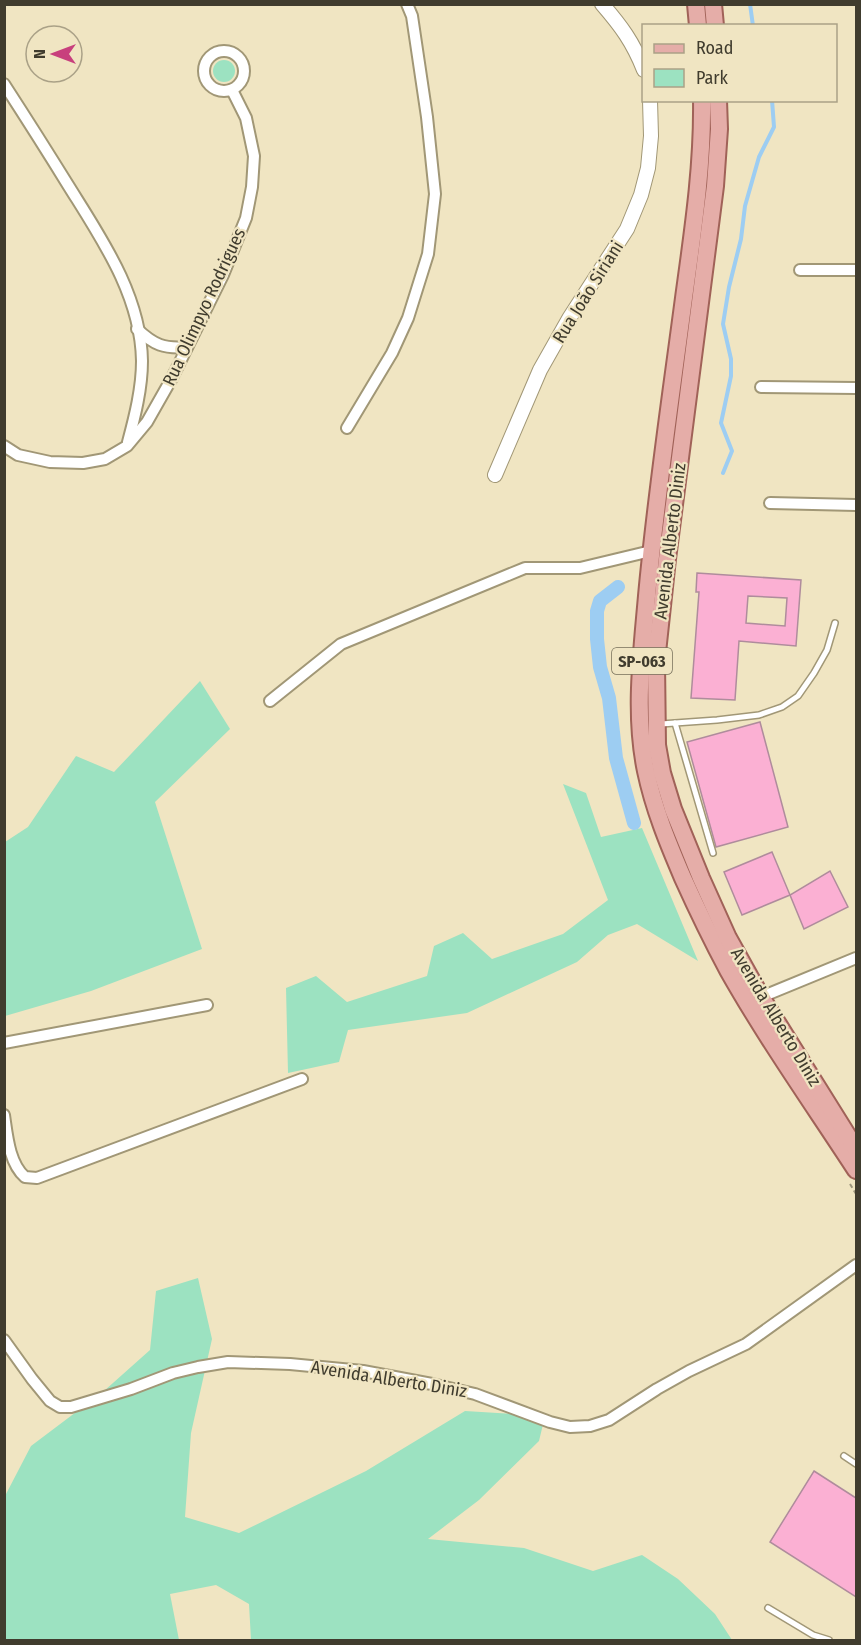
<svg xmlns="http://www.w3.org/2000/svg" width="861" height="1645" viewBox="0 0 861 1645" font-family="'Fira Sans Condensed',sans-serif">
<rect width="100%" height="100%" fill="#f0e5c2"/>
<g fill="#9ce2c1">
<circle cx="224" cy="71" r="11"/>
<path d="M200,681L230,729L155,802L202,949L91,991L5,1016V842L28,827L76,756L114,772Z"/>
<path d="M563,784L586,793L601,837L642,828L698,961L637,924L608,935L577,962L467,1013L348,1030L339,1062L288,1073L286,988L316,976L347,1002L427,976L434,946L463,933L492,959L563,934L608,900Z"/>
<path d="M198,1278L212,1339L191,1433L185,1517L239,1533L366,1471L465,1411L545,1416L539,1441L479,1500L428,1539L524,1548L593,1571L642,1555L678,1579L715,1614L732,1640H251L249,1604L216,1585L170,1594L179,1640H5V1496L31,1446L104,1391L150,1350L156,1291Z"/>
</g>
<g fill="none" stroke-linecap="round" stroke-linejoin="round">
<g stroke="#9dcdf2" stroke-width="4">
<path d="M750,4L753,26"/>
<path d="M723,473L732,451L721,423L731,376V359L723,324L729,287L741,239L745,206L759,157L774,127L772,100"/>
</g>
<path stroke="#9dcdf2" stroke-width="14" d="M618,587L600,601L597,611V639L600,667L609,698L616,758L634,823"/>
</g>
<g fill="#fbb0d3" stroke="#af8c9c" stroke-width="1.5" fill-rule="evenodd">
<path d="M697,573L801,580L796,646L739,641L735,700L691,698L699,592H696ZM748,596L787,598L785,626L746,623Z"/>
<path d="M760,722L788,827L716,847L687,742Z"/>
<path d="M772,852L790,895L742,915L724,872Z"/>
<path d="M830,871L848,907L804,929L790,895Z"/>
<path d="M814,1471L856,1498V1597L770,1542Z"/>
</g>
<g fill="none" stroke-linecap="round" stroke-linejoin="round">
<g stroke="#a19776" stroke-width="8">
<g id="service">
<path d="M675,723L713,853"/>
<path d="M661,724L717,720L759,715L782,707L798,696L814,673L827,650L835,623"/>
<path d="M844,1456L856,1464"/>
<path d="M768,1608L813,1635L829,1640"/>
</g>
</g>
<g stroke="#a19776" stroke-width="14">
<g id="minor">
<circle cx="224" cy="71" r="20"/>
<path d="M4,84C26,118 47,151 68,185C101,238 141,295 142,361C142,388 135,416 128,442"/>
<path d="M800,270H856"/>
<path d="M137,329C154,345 164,349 187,347"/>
<path d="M761,387L856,388"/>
<path d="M347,428L392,353L408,318L428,254L435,194L427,117L412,16L407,4"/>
<path d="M4,446L18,455L50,462L83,463L105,459L127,446L147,422L172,378L223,275L246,218L252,187L254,156L246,118L232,90"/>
<path d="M770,503L856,505"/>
<path d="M270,701L341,644L525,568H580L651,551"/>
<path d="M761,997L856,958"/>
<path d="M4,1043L207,1005"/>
<path d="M4,1115C7,1135 9,1163 25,1177L37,1178L302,1079"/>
<path d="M4,1340L32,1379L50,1401L60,1407H71L131,1389L173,1373L198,1367L228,1362L290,1364L363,1371L432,1384L475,1394L550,1422L570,1427L590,1426L609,1420L657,1389L689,1371L746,1344L856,1265"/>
</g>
</g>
<g stroke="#a19776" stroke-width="16">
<g id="tertiary">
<path d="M602,4C621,26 633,42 644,70"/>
<path d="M495,475L540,370L570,317L627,229L641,195L648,168L651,136L650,100"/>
</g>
</g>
<g stroke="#a06258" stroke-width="20">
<g id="primary">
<path d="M696,4L698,26"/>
<path d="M713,4L715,26"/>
<path d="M702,100C703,167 693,232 684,298C671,397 656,497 647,596C642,654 634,714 646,771C654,809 668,843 683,878C697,909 712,940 728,970C767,1039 813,1104 856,1170"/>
<path d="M718,100L719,129L715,186L667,559L656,662L657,745L662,773L673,809L701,878L728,938L761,997L856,1149"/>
</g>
</g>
<path stroke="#9c957c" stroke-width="2" stroke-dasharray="4.5 3" stroke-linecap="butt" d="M850,1184L856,1194"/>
<use href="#service" stroke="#fff" stroke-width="5"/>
<use href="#minor" stroke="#fff" stroke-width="10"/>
<use href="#tertiary" stroke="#fff" stroke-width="14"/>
<use href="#primary" stroke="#e5ada8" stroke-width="16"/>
</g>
<g text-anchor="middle" stroke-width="4.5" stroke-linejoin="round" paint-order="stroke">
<rect fill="#f0e5c2" stroke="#756f5a" stroke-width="1.5" x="612" y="648" width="60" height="26" rx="4.5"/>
<g font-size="16" font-weight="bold" fill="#403c2e">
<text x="642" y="667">SP-063</text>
</g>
<g font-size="18" fill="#403c2e" stroke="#f0e5c2">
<text transform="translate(588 292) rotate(-58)" y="6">Rua João Siriani</text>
<text transform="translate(204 307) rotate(-65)" y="6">Rua Olimpyo Rodrigues</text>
<text transform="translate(670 541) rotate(-83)" y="6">Avenida Alberto Diniz</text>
<text transform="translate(776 1017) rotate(59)" y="6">Avenida Alberto Diniz</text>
<text transform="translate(389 1379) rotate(9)" y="6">Avenida Alberto Diniz</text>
</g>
</g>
<rect width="861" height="1645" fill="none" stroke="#403c2e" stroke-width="12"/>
<rect x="642" y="24" width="195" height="78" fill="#f0e5c2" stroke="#aaa187" stroke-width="1.5"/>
<rect x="654" y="44" width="30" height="9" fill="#e5ada8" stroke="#aaa187" stroke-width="1.5"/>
<text x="696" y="54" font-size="18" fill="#403c2e">Road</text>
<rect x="654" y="69" width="30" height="18" fill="#9ce2c1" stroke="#aaa187" stroke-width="1.5"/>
<text x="696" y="84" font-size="18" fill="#403c2e">Park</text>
<g transform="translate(54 54) rotate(270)"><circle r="28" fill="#f0e5c2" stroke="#aaa187" stroke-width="1.5"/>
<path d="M0-4.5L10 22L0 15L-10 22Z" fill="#c8407d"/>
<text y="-9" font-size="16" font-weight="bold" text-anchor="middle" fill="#403c2e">N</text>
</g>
</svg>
